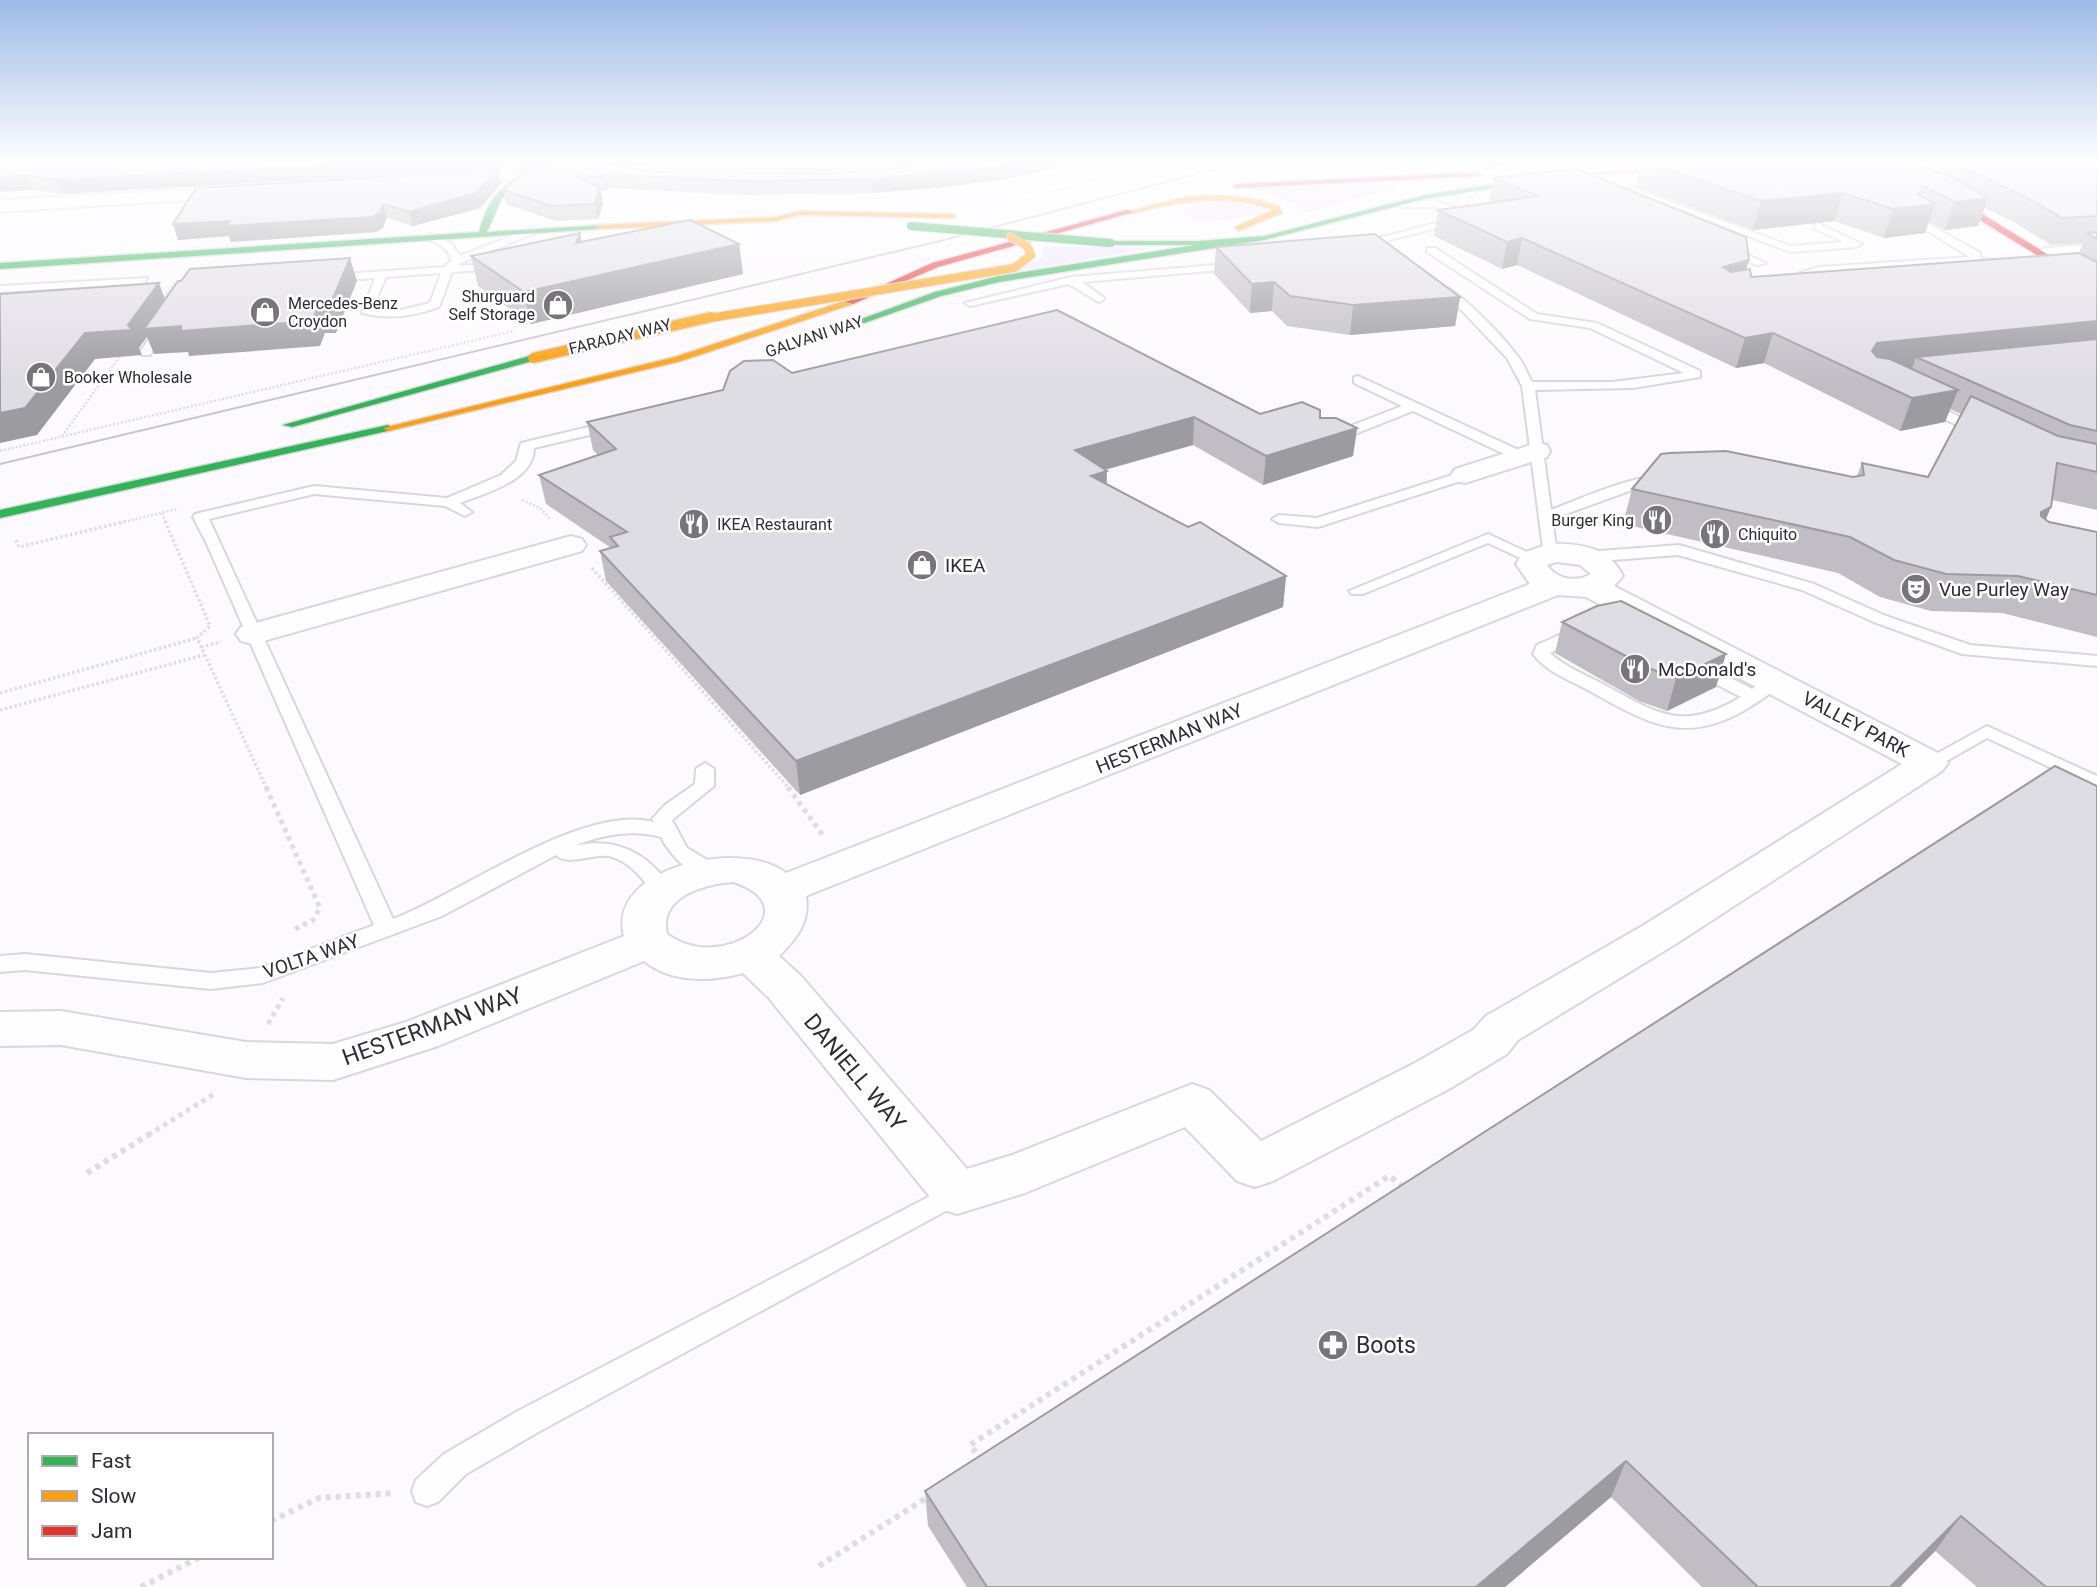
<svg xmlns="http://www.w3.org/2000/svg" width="2097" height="1587" viewBox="0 0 2097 1587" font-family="Roboto,sans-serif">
<rect width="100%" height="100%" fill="#fcfafe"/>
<g fill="#eee7fb">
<path d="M1390,184L1398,187L1307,213L1301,212L1298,205L1265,192L1243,189Z"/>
<path d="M1229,200L1251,203L1263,210L1259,215L1197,223L1182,208Z"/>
<path d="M1043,246L1147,248L1150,249L1013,272L1043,257Z"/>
</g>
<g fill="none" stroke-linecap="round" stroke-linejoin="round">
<g stroke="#d9d7de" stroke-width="4">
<g id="lane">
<path d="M1475,185L1480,188L1467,199L1462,218L1453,224L1358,248L1353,245L1447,220L1454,214L1435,207H1398L1395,202L1436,201L1455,208L1460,196Z"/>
<path d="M1631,188L1791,246L1844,242L1814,228L1817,223L1862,244L1857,247L1790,252L1631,192Z"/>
<path d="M1914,216L1980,253V258L2006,263L2001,266L1974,263L1821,273L1809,277L1823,284L1818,287L1800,279L1799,273L1820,267L1970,257L1911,221Z"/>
<path d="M532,228L535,233L461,263L458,266L498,263L503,266L498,269L452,272L439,307C414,316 388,320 362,313L375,278L329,281L324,278L329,275L444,267L452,260C447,247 439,243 427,239L430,234L451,243L460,256ZM441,273L430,303L401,310L372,309L386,277Z"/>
<path d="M1722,247H1730L1766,263L1757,265L1722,251Z"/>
<path d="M1427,248H1435L1537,314L1597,323L1700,371V377L1633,388L1535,390L1551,510C1572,502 1653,466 1669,479L1667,482L1646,485L1552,519L1557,553L1549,558L1544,556L1522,386L1507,358L1452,300L1435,288V284C1453,282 1504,338 1516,354C1523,362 1527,373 1532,382H1612L1684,373L1590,328L1530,319L1427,252Z"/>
<path d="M1239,263L1244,266L1243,268L1082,282L1103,297L1104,299L1099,302L1069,284L970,306L965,303L1071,277Z"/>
<path d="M147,278L138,297L118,300V296L130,293L135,284L0,292V286Z"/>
<path d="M161,322L171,324L150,355H142L140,352Z"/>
<path d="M1358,376L1525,453L1527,456L1515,459L1413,411L1340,440H1330V434L1402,406L1354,383V377Z"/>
<path d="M1920,401H1928L1989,432L1977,435L1920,407Z"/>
<path d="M614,421L619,422V428L534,448C534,481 485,493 460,503L472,512L465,516L445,506L314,494L209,519L393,919C462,893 583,803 654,822L652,819L665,805L695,784L696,769L705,763L714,769V786L672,820L687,848L717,866L720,871L717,876C694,882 670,855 661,837C631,829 603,835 573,846C617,836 650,854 673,891L670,896H656C644,881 633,865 615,858C598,850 568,868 556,855L442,916L263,983L211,989L25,970L0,972V956L25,954L211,973L260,968L374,925L207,544L193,517L195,514L314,486L447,498L501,475L516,461L521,443Z"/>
<path d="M1465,471L1470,472V478L1318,527L1279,523L1272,519L1279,515L1317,518Z"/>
<path d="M1488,534L1542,559L1539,562H1529L1488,543L1363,594H1351L1349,591Z"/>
<path d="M1679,545L1814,584L1886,616L1970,645L2097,656V666L1962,654L1874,622L1802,590L1678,555L1586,562L1578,557L1586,552Z"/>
<path d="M1582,625L1588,626L1590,630L1588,634L1550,653C1565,667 1584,674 1601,683C1656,713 1681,733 1741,697L1692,672L1689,668L1692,664H1704L1752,689L1768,677H1780L1783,681C1773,693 1758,702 1745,710C1681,747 1643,720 1586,689C1567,679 1546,671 1533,654L1537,645Z"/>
<path d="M1987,726L2097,776V789L1987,738L1936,767H1922L1920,763Z"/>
<path d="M957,1182L966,1186L970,1193L966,1200L540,1431L466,1474L438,1502L427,1506L416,1502L412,1491L416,1480L444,1454L518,1411Z"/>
</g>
</g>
<g stroke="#d9d7de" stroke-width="4">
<g id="street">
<path d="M510,171L519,176L516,180L446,184L437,179L446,174Z"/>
<path d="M242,187L248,188L251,192L248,196L0,212V200Z"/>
<path d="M2097,244V256L2044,260L2034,254L2044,248Z"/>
<path d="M1537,443L1547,445L1550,451L1547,457L1465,483L1455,481L1451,475L1455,469Z"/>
<path d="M571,536L582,539L586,545L582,551L253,644L241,641L236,634L241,627Z"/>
<path d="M1549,544C1579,543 1609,547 1623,576L1614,586L1942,755L1948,763L1942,771L1674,945L1518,1040L1507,1054L1449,1089L1273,1181L1255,1187L1237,1181L1185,1127L1025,1193L957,1214L939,1208L769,998L743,973C711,982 671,983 644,961L438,1046L333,1080L246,1078L61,1045L0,1046V1012L61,1011L246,1042L333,1044L406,1022L624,936C606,867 742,838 786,873L1530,584L1516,564L1523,553ZM1557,562L1580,565L1591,574C1576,583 1556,579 1547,565ZM1558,595L1586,597L1902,764L1644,925L1486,1016L1473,1030L1415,1063L1261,1141L1209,1090L1192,1084L1012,1155L967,1169L801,976L779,956C797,938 810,922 806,896ZM733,882C814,908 723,976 667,934C658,897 704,884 733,882Z"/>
</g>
</g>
<g stroke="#d9d7de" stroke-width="3">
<g id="fast">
<path d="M632,162H661L559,173L525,182L502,198L487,232L602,225L599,229L0,269V263L479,232C483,217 489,201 501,190C529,164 595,164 632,162Z"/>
<path d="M1537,177L1540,181L1425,199L1264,240L999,282L941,296L864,323L856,321L935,292L999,276L1195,245H1108L1107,243L1111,241H1198L1264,236L1425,195Z"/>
<path d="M533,355L538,358L536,360L292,427L283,425Z"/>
<path d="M388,425L393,428L392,430L0,518V510Z"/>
</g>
</g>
<g stroke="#d9d7de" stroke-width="3">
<g id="slow">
<path d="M1717,162H1745L1537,181L1533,179Z"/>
<path d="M1223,195L1260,200L1280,207L1282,213L1238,231L1235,227L1273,210C1225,192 1178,202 1130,214L1126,212L1185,197Z"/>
<path d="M800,211L952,214L956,216L952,218L800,215L776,221L599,229L595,227L599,225L776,217Z"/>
<path d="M850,299L854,302L853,304L681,361L388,431L383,428L675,357Z"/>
</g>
</g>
<g stroke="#d9d7de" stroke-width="3">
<g id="jam">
<path d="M1847,162H1857L1953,196L2097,285V292L1947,200Z"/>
<path d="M1478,172L1481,176L1237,188L1233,186L1237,184Z"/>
<path d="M1127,210L1134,212L938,267L853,304L846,302L932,263Z"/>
</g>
</g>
<g stroke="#dedddf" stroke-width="2.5" stroke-dasharray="2 2" stroke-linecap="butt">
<path d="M1019,202L1149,162"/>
<path d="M164,297L175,282"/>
<path d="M62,436L121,355"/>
<path d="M0,451L514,331"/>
<path d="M522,500L540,508L551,520"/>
<path d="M162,513L166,523"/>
<path d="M120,523L177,509"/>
</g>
<g stroke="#dedddf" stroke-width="3.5" stroke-dasharray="2.5 2.5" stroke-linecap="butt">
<path d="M165,521L210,626L197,638L267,789"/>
<path d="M16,540L19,547L127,521"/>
<path d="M592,568L790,789"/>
<path d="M201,647L221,642"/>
<path d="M0,693L197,638"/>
<path d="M0,710L204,655"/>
</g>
<g stroke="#dedddf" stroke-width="5" stroke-dasharray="4.5 4.5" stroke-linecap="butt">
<path d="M266,787L320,908L313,920L291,931"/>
<path d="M788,787L824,837"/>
<path d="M268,1024L283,998"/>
<path d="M148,1135L214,1094"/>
</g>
<g stroke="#dedddf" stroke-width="6" stroke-dasharray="5 5" stroke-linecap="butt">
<path d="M87,1173L150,1134"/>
<path d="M982,1460L970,1445L1389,1176L1404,1187"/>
<path d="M271,1521L319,1498L394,1493"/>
<path d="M819,1566L928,1497"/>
<path d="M141,1587L200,1557"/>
</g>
<use href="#lane" fill="#fffeff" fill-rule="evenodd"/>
<use href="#street" fill="#fffeff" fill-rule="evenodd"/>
<use href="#fast" fill="#30b455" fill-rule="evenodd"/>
<use href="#slow" fill="#ff9f0a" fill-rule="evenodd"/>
<use href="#jam" fill="#e5322d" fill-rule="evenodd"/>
<path stroke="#c6c6c8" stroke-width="2" d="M0,464L940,241L1243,162"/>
<g stroke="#d9d7de" stroke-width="10" stroke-linecap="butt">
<path id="fast-bridge" d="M911,226L1111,243"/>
</g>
<g stroke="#d9d7de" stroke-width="10" stroke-linecap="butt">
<path id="slow-bridge-far1" d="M704,319L1014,268L1031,255L1027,246L1010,236"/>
</g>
<g stroke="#d9d7de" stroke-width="13" stroke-linecap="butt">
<path id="slow-bridge" d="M533,358L711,317"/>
</g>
<use href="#fast-bridge" stroke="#30b455" stroke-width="8"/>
<use href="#slow-bridge-far1" stroke="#ff9f0a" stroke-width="8"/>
<use href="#slow-bridge" stroke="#ff9f0a" stroke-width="10"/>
</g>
<g fill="#c0bec4">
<path d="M8,162H578L559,164L536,169L654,172L829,174L861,171L817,173L649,170L648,162H956L928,165L1060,167L999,180L936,188L873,193L744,195L607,188L606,191H601L603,203L598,219L555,221L506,204L503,190L534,170L519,173L510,168L60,194L32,190Z"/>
<path d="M1394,162H1512L1486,171L1478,166L1412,170Z"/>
<path d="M1641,162H1908L1939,173L1942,162H2097V510L2052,500L2051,507L2046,519L2049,522L2097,532V637L2002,613L1931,611L1880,597L1838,573L1623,524L1632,489L1853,477L1857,476L1862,463L1928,477L1961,414L1950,409L1945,422L1900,431L1764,363L1736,368L1517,265L1502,269L1434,236L1438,210L1489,203L1494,178L1746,270L1751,277L2079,253L2083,243L2051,245L2014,222L1985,208L1978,226L1945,230L1929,222L1925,233L1884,238L1834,221L1753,230L1636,187Z"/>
<path d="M498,170L501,184L480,208L413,226L387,218L383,228L376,232L231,242L229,236L178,240L173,224Z"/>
<path d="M580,233L581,242L739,244L743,274L531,324L478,286L471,256Z"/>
<path d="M1216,247L1460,297L1455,326L1350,335L1287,326L1272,311L1250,313L1214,274Z"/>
<path d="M792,373L1320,418L1357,428L1353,456L1263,485L1193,445L1105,470L1107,484L1188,527L1286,576L1283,607L800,795L606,581L600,551L611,548L546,504L539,475L598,455L593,450L587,422Z"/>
<path d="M1562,622L1716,687L1667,711L1639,701L1555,653Z"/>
<path d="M2055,766L2097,1587H1977L1935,1551L1900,1587H1702L1611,1497L1505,1587H967L928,1526L925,1491Z"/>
</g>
<g fill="#9c9ba0">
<path d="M376,162H509L510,168L60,194L55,180Z"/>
<path d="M517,162H578L559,164L519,173Z"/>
<path d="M892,162H956L893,169Z"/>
<path d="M1019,162H1076L1060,167L999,180L936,188L873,193L872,179Z"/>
<path d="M1488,162H1512L1486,171Z"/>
<path d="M498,170L501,184L480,208L413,226L409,212Z"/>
<path d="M605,174L607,188L606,191L604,177Z"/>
<path d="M27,175L32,190L0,192V177Z"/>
<path d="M1923,186L1916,207L1935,204L1925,233L1884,238L1893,209L1918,194Z"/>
<path d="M600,188L603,203L598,219L595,204Z"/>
<path d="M1843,193L1834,221L1753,230L1761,201Z"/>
<path d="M1988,198L1978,226L1945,230L1955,202Z"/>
<path d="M383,204L387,218L383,228L376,232L231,242L229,236L178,240L173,224L230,221Z"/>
<path d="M580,233L585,263L576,243Z"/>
<path d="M1522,238L1517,265L1502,269L1507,242Z"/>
<path d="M739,244L743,274L531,324L524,292Z"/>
<path d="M350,258L357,281L336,333H325L320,346L189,356L188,352L154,354L147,337L139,348L142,355L95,359L37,435L0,443V413L85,333L128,325L159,283L168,307L181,326L317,309Z"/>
<path d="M1749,260L1741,288L1723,267Z"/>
<path d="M1274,282L1272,311L1250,313L1252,284Z"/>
<path d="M1460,297L1455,326L1350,335L1353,305Z"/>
<path d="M2097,321V349L1916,357L1912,369L1866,373L1872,351L1877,343Z"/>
<path d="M1773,333L1764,363L1736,368L1745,338Z"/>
<path d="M1958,390L1945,422L1900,431L1912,398Z"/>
<path d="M1194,417L1193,445L1075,478V450Z"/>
<path d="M1357,428L1353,456L1263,485L1266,456Z"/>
<path d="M1107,471L1106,500L1091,476Z"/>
<path d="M2051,507L2036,542L2041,512Z"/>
<path d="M1286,576L1283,607L800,795L796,761Z"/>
<path d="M1726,654L1716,687L1667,711L1676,678Z"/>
<path d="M1626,1461L1611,1497L1505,1587H1476Z"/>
<path d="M1961,1516L1935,1551L1900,1587H1890Z"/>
</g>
<g fill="#dfdde4" stroke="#9c9ba0" stroke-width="2">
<path d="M8,162H376L55,180L27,175L0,177V164Z"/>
<path d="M579,162H592L654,172L829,174L966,162H1019L999,166L935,173L872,179L742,181L605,174L604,177L576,176L600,188L595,204L552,206L503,190L519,176L535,170Z"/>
<path d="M1647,162H1908L1951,177L1988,198L1955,202L1923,186L1918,194L1935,204L1893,209L1843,193L1761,201Z"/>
<path d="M1951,162H2097V216L2062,218L2024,196Z"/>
<path d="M1577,169L1746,237L1749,260L1723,267L1731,272L1750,269L1751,277L2079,253L2097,262V321L1877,343L1872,351L1877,357L1890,359L1958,390L1912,398L1773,333L1745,338L1522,238L1507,242L1438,210L1538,196L1494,178Z"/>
<path d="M498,170L476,193L409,212L383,204L380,213L372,217L226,226L230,221L173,224L196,188Z"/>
<path d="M690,220L739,244L524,292L471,256L580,233L576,243Z"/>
<path d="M2097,232V239L2087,233Z"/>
<path d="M1375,234L1460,297L1353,305L1290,296L1274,282L1252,284L1216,247Z"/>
<path d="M350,258L329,308L317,309L312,321L181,331V326L144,329L178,281H181L190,269Z"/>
<path d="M159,283L128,325L132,330L85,333L25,408L0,413V294Z"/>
<path d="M1057,310L1260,414L1302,402L1320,410V418H1336L1357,428L1266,456L1194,417L1075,450L1107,471L1091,476L1188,527L1200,522L1286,576L796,761L600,551L618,546L610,537L627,532L539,475L616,449L587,422L723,390L730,371L744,361L773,360L792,373Z"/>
<path d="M2097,339V431L2070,425L1916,357Z"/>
<path d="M1971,396L2058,436L2097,444V472L2057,463L2051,507L2041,512V516L2049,522L2097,532V595L2018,576L1946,574L1894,560L1850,537L1632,489L1661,454L1670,453L1726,451L1853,477L1864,475L1862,463L1928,477Z"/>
<path d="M1621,601L1726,654L1676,678L1648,668L1562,622L1597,606Z"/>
<path d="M2055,766L2097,786V1587H2046L1961,1516L1890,1587H1758L1626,1461L1476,1587H987L925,1491Z"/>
</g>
<linearGradient id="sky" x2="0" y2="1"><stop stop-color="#9ebbe6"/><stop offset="0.42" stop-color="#fefdff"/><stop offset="1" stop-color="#fefdff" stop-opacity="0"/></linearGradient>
<rect width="2097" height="384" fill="url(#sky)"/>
<defs>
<g id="shop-disc" transform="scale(1.575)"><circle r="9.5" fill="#77747c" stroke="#fff"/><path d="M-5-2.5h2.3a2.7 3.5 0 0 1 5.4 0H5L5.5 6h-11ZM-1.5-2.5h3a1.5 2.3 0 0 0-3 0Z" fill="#fff"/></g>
<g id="restaurant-disc" transform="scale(1.575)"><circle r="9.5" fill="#77747c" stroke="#fff"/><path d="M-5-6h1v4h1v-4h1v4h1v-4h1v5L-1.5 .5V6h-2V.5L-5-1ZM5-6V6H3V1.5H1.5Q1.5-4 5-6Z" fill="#fff"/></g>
<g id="theatre-disc" transform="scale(1.575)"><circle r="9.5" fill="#77747c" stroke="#fff"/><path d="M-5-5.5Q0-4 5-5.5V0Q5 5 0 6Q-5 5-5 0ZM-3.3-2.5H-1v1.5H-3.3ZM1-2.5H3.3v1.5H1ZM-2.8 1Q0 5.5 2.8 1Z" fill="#fff"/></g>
<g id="pharmacy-disc" transform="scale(1.575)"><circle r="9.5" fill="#77747c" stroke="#fff"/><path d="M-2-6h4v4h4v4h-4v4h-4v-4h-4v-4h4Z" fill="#fff"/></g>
</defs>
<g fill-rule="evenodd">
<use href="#shop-disc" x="558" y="305"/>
<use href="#shop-disc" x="265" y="312"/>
<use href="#shop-disc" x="41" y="377"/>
<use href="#restaurant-disc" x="1657" y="520"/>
<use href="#restaurant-disc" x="694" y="524"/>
<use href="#restaurant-disc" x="1715" y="534"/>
<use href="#shop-disc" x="922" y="565"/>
<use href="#theatre-disc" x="1916" y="589"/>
<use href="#restaurant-disc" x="1635" y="669"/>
<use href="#pharmacy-disc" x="1333" y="1345"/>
</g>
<g text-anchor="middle" stroke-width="5" stroke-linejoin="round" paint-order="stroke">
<g font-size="16" fill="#2f2c36" stroke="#fff" text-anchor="start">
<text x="535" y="302" text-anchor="end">Shurguard<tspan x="535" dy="18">Self Storage</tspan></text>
<text x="288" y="309">Mercedes-Benz<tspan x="288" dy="18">Croydon</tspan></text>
<text x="64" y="383">Booker Wholesale</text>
<text x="1634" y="526" text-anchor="end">Burger King</text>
<text x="717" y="530">IKEA Restaurant</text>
<text x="1738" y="540">Chiquito</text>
</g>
<g font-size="16" fill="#2f2c36" stroke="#fff">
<text transform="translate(620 336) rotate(-14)" y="6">FARADAY WAY</text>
<text transform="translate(814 336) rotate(-18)" y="6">GALVANI WAY</text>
</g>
<g font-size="19" fill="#2f2c36" stroke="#fff" text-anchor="start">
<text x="945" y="572">IKEA</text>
<text x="1939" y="596">Vue Purley Way</text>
<text x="1658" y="676">McDonald's</text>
</g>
<g font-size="19" fill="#2f2c36" stroke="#fff">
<text transform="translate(1856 724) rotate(28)" y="7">VALLEY PARK</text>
<text transform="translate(1169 738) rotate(-22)" y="7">HESTERMAN WAY</text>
<text transform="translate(311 956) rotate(-19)" y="7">VOLTA WAY</text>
</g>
<g font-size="23" fill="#2f2c36" stroke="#fff">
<text transform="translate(432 1026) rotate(-20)" y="8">HESTERMAN WAY</text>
<text transform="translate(855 1072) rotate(50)" y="8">DANIELL WAY</text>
</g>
<g font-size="23" fill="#2f2c36" stroke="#fff" text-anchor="start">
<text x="1356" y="1353">Boots</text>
</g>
</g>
<rect x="28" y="1433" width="245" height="126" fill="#ffffff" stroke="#acabaf" stroke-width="2"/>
<rect x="42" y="1456" width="35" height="10" fill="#30b455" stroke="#acabaf" stroke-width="2"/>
<text x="91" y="1468" font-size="21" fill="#2f2c36">Fast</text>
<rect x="42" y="1491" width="35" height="10" fill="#ff9f0a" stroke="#acabaf" stroke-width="2"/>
<text x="91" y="1503" font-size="21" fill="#2f2c36">Slow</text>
<rect x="42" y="1526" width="35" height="10" fill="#e5322d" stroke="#acabaf" stroke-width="2"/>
<text x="91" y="1538" font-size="21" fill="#2f2c36">Jam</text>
</svg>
